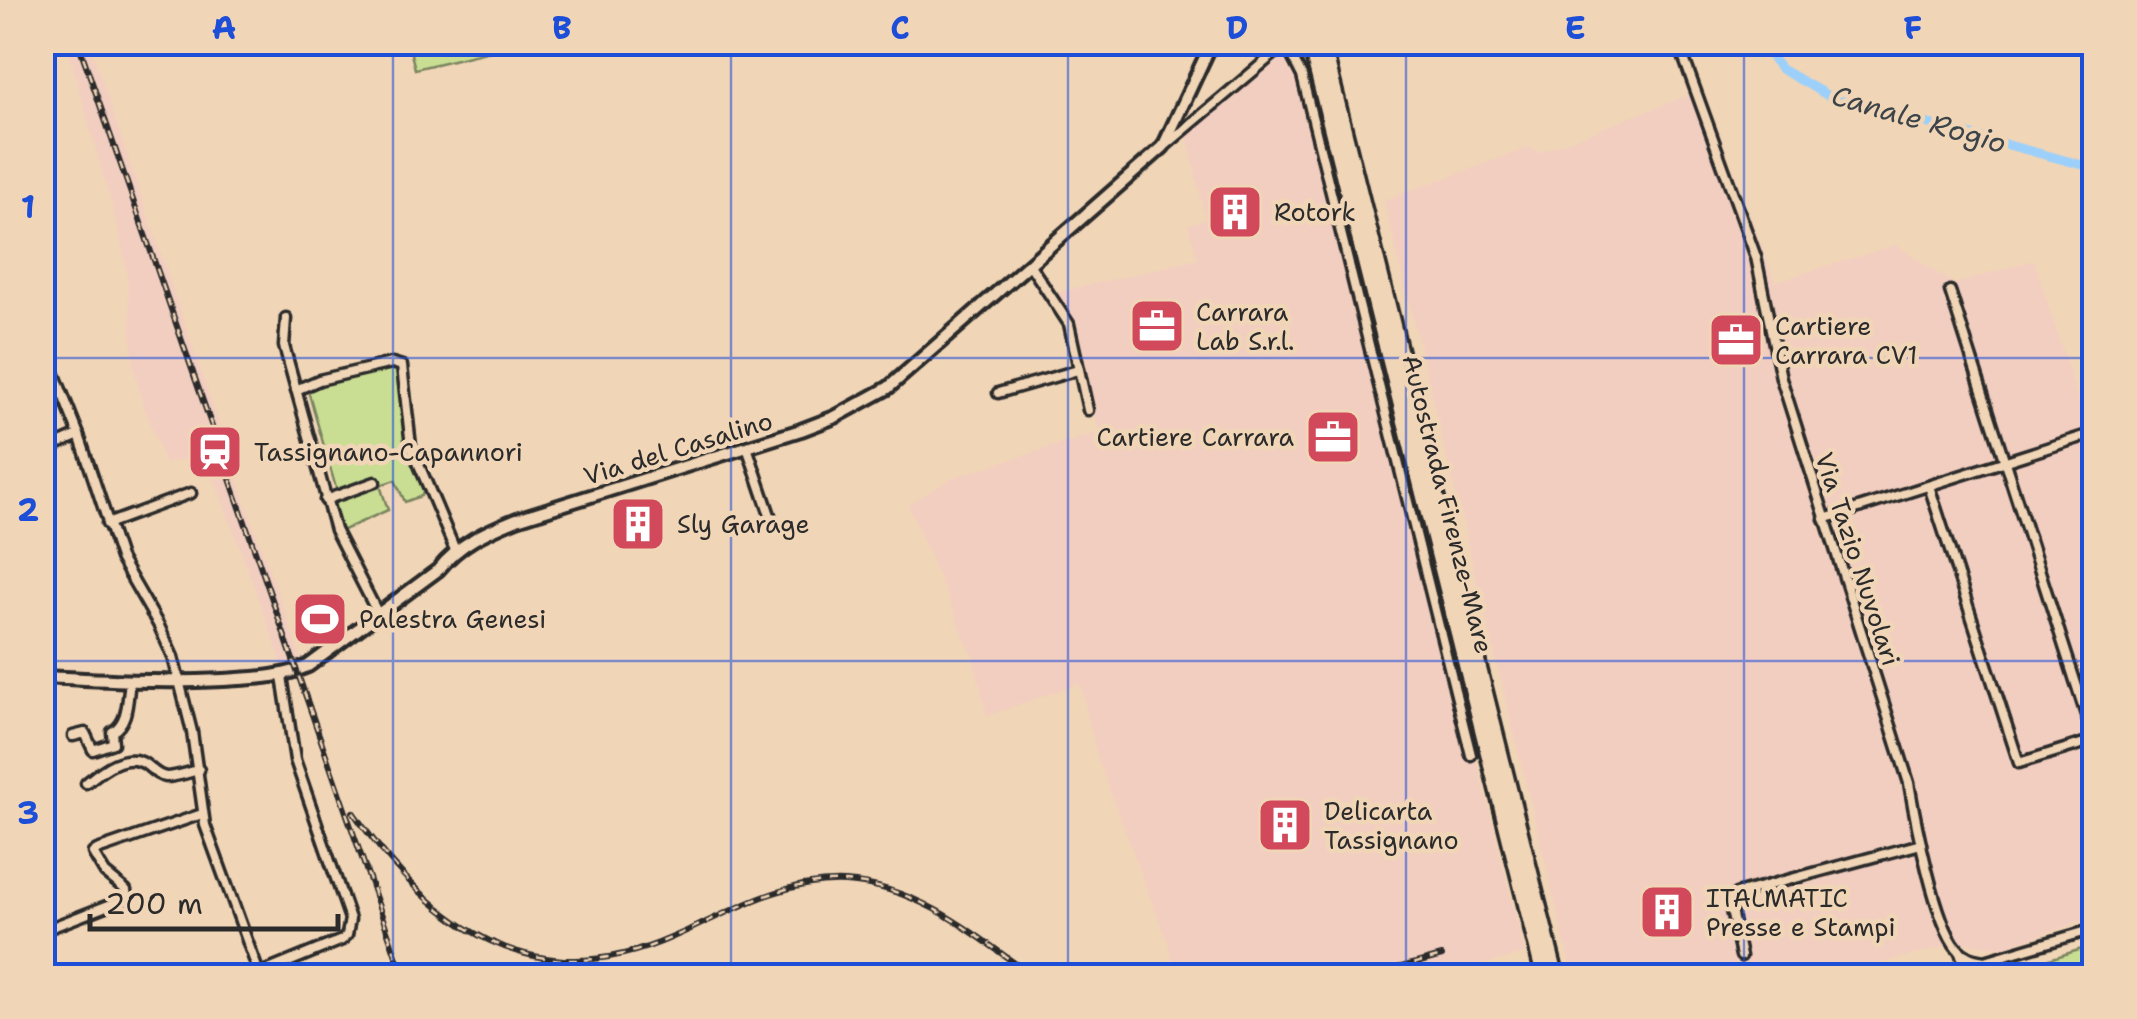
<svg xmlns="http://www.w3.org/2000/svg" width="2137" height="1019" viewBox="0 0 2137 1019" font-family="'Shantell Sans',sans-serif">
<rect width="100%" height="100%" fill="#f1d5b7"/>
<filter id="ink" filterUnits="userSpaceOnUse"><feTurbulence type="fractalNoise" baseFrequency=".01" numOctaves="2"/><feDisplacementMap in="SourceGraphic" scale="20" xChannelSelector="R" yChannelSelector="G"/><feConvolveMatrix kernelMatrix="1 2 1 2 8 2 1 2 1" color-interpolation-filters="sRGB"/></filter>
<g filter="url(#ink)">
<g fill="#f2cec0">
<path d="M66,43H89L255,530L302,659L284,669L213,475L204,478L195,456L165,464L141,398L133,362L127,273L120,235Z"/>
<path d="M1299,43L1525,954L1435,976H1176L1169,946L1098,760L1080,683L987,716L973,657L908,505L954,477L1099,432L1070,313L1056,293L1198,259L1188,225L1205,219L1187,134Z"/>
<path d="M1702,90L1775,282L1896,245L1954,284L2034,260L2094,450V917L2001,948L1964,942L1830,976H1573L1384,200L1531,147L1537,153Z"/>
</g>
<g fill="#c9de93" stroke="#7a845f" stroke-width="2.5">
<path d="M408,42H524V43L415,69Z"/>
<path d="M393,366L400,369L408,448L426,488L421,496L405,502L395,480L380,485L388,510L341,531L333,503L338,495L307,387Z"/>
<path d="M2092,946L2094,976H1993Z"/>
</g>
<g fill="none" stroke-linecap="round" stroke-linejoin="round">
<path stroke="#9cd0fa" stroke-width="9" d="M1760,42L1781,69L1832,98L2094,168"/>
<g stroke="#2b2b2b" stroke-width="15">
<g id="street">
<path d="M1678,42L1756,257L1781,378L1909,783C1915,819 1935,923 1957,948C1965,957 1973,959 1985,961L2094,929"/>
<path d="M1286,45L1302,76L1471,755"/>
<path d="M1165,146L1288,42"/>
<path d="M1030,265L1069,324L1088,410"/>
<path d="M286,318L284,346L335,530L377,612"/>
<path d="M42,342L79,435L120,558L159,626L173,657L192,732L205,825L260,976"/>
<path d="M296,390L319,380L392,363L402,366L411,446L455,550"/>
<path d="M998,393L1078,370"/>
<path d="M747,447L771,518"/>
<path d="M42,451L79,435"/>
<path d="M1929,486L2019,763L2094,740L1950,291"/>
<path d="M325,500L375,482"/>
<path d="M1824,519L2094,433"/>
<path d="M107,524L191,493"/>
<path d="M73,736L85,733L93,750L113,743L112,732C129,722 127,700 130,681"/>
<path d="M86,783C101,771 125,751 145,764C152,769 157,776 166,777C176,777 189,772 199,770"/>
<path d="M42,931L127,898L126,890L105,873L93,853L97,850L202,814"/>
<path d="M1960,952L1968,976"/>
<path d="M1741,956L1730,906L1736,894L1921,844"/>
<path d="M259,974L342,940L347,935L350,919L295,760L282,676"/>
</g>
</g>
<g stroke="#2b2b2b" stroke-width="18">
<g id="secondary">
<path d="M42,677C103,680 163,683 223,680C253,678 280,678 308,666L438,570C460,543 485,532 517,519L801,430L835,417L888,388L1163,147L1212,42"/>
<path d="M42,962L48,976"/>
</g>
</g>
<g stroke="#2b2b2b" stroke-width="21">
<g id="highway">
<path d="M1310,42L1544,976"/>
<path d="M1322,42L1556,976"/>
</g>
</g>
<use href="#street" stroke="#f1d5b7" stroke-width="8"/>
<use href="#secondary" stroke="#f1d5b7" stroke-width="10"/>
<use href="#highway" stroke="#f1d5b7" stroke-width="14"/>
<g stroke="#2b2b2b" stroke-width="6">
<g id="rail">
<path d="M78,42L403,976"/>
<path d="M353,812C432,926 532,1000 673,937C729,913 782,879 845,882C918,886 976,935 1032,976"/>
<path d="M1368,976L1442,956"/>
</g>
</g>
<use href="#rail" stroke="#f1d5b7" stroke-width="2.5" stroke-dasharray="8" stroke-linecap="butt"/>
</g>
</g>
<path fill="none" stroke="#1d4ed8" stroke-width="2.5" stroke-opacity="0.55" d="M393,42V976M731,42V976M1068,42V976M1406,42V976M1744,42V976M42,358H2094M42,661H2094"/>
<defs>
<g id="building-square" transform="scale(2.875)"><rect x="-9" y="-9" width="18" height="18" rx="4" fill="#d1495b" stroke="#f1d5b7"/><path d="M-4-6H4V6H1V3H-1V6H-4ZM-2.5-4.3h1.7v1.8h-1.7ZM.8-4.3h1.7v1.8H.8ZM-2.5-1h1.7V.8h-1.7ZM.8-1h1.7V.8H.8Z" fill="#fff"/></g>
<g id="office-square" transform="scale(2.875)"><rect x="-9" y="-9" width="18" height="18" rx="4" fill="#d1495b" stroke="#f1d5b7"/><path d="M-6-3h4V-5.5h4V-3h4V5H-6ZM-1-4.5V-3h2v-1.5ZM-6 0V1H6V0Z" fill="#fff"/></g>
<g id="station-square" transform="scale(2.875)"><rect x="-9" y="-9" width="18" height="18" rx="4" fill="#d1495b" stroke="#f1d5b7"/><path d="M-3-6H3Q5-6 5-4V2Q5 4 3 4L4.5 6H3L1.5 4h-3L-3 6H-4.5L-3 4Q-5 4-5 2V-4Q-5-6-3-6ZM-3.5-4v3h7v-3ZM-3.5 1v1.5H-2V1ZM2 1v1.5H3.5V1Z" fill="#fff"/></g>
<g id="stadium-square" transform="scale(2.875)"><rect x="-9" y="-9" width="18" height="18" rx="4" fill="#d1495b" stroke="#f1d5b7"/><path d="M0-5a6.5 5 0 1 0 0 10a6.5 5 0 1 0 0-10ZM-3.5-1.8h7v3.6h-7Z" fill="#fff"/></g>
</defs>
<g fill-rule="evenodd">
<use href="#building-square" x="1235" y="212"/>
<use href="#office-square" x="1157" y="326"/>
<use href="#office-square" x="1736" y="340"/>
<use href="#office-square" x="1333" y="437"/>
<use href="#station-square" x="215" y="452"/>
<use href="#building-square" x="638" y="524"/>
<use href="#stadium-square" x="320" y="619"/>
<use href="#building-square" x="1285" y="825"/>
<use href="#building-square" x="1667" y="912"/>
</g>
<g text-anchor="middle" stroke-width="9" stroke-linejoin="round" paint-order="stroke">
<g font-size="25" fill="#2b2b2b" stroke="#f1d5b7" text-anchor="start">
<text x="1274" y="221">Rotork</text>
<text x="1196" y="321">Carrara<tspan x="1196" dy="29">Lab S.r.l.</tspan></text>
<text x="1775" y="335">Cartiere<tspan x="1775" dy="29">Carrara CV1</tspan></text>
<text x="1294" y="446" text-anchor="end">Cartiere Carrara</text>
<text x="254" y="461">Tassignano-Capannori</text>
<text x="677" y="533">Sly Garage</text>
<text x="359" y="628">Palestra Genesi</text>
<text x="1324" y="820">Delicarta<tspan x="1324" dy="29">Tassignano</tspan></text>
<text x="1706" y="907">ITALMATIC<tspan x="1706" dy="29">Presse e Stampi</tspan></text>
</g>
<g font-size="25" fill="#2b2b2b" stroke="#f1d5b7">
<text transform="translate(678 448) rotate(-17)" y="9">Via del Casalino</text>
<text transform="translate(1448 504) rotate(76)" y="9">Autostrada Firenze-Mare</text>
<text transform="translate(1858 559) rotate(72)" y="9">Via Tazio Nuvolari</text>
</g>
<g font-size="28" font-style="italic" fill="#3c444a" stroke="#f1d5b7">
<text transform="translate(1919 119) rotate(16)" y="10">Canale Rogio</text>
</g>
</g>
<rect width="2137" height="1019" fill="none" stroke="#f1d5b7" stroke-width="110"/>
<path d="M90 914v15h248v-15" fill="none" stroke="#2b2b2b" stroke-width="5"/>
<text x="105" y="914" font-size="30" fill="#2b2b2b" stroke="#f1d5b7" stroke-width="8" paint-order="stroke">200 m</text>
<rect x="55" y="55" width="2027" height="909" fill="none" stroke="#1d4ed8" stroke-width="4"/>
<g font-size="32" text-anchor="middle" font-weight="bold" fill="#1d4ed8">
<text x="224" y="39">A</text>
<text x="562" y="39">B</text>
<text x="900" y="39">C</text>
<text x="1237" y="39">D</text>
<text x="1575" y="39">E</text>
<text x="1913" y="39">F</text>
<text x="28" y="218">1</text>
<text x="28" y="521">2</text>
<text x="28" y="824">3</text>
</g>
</svg>
